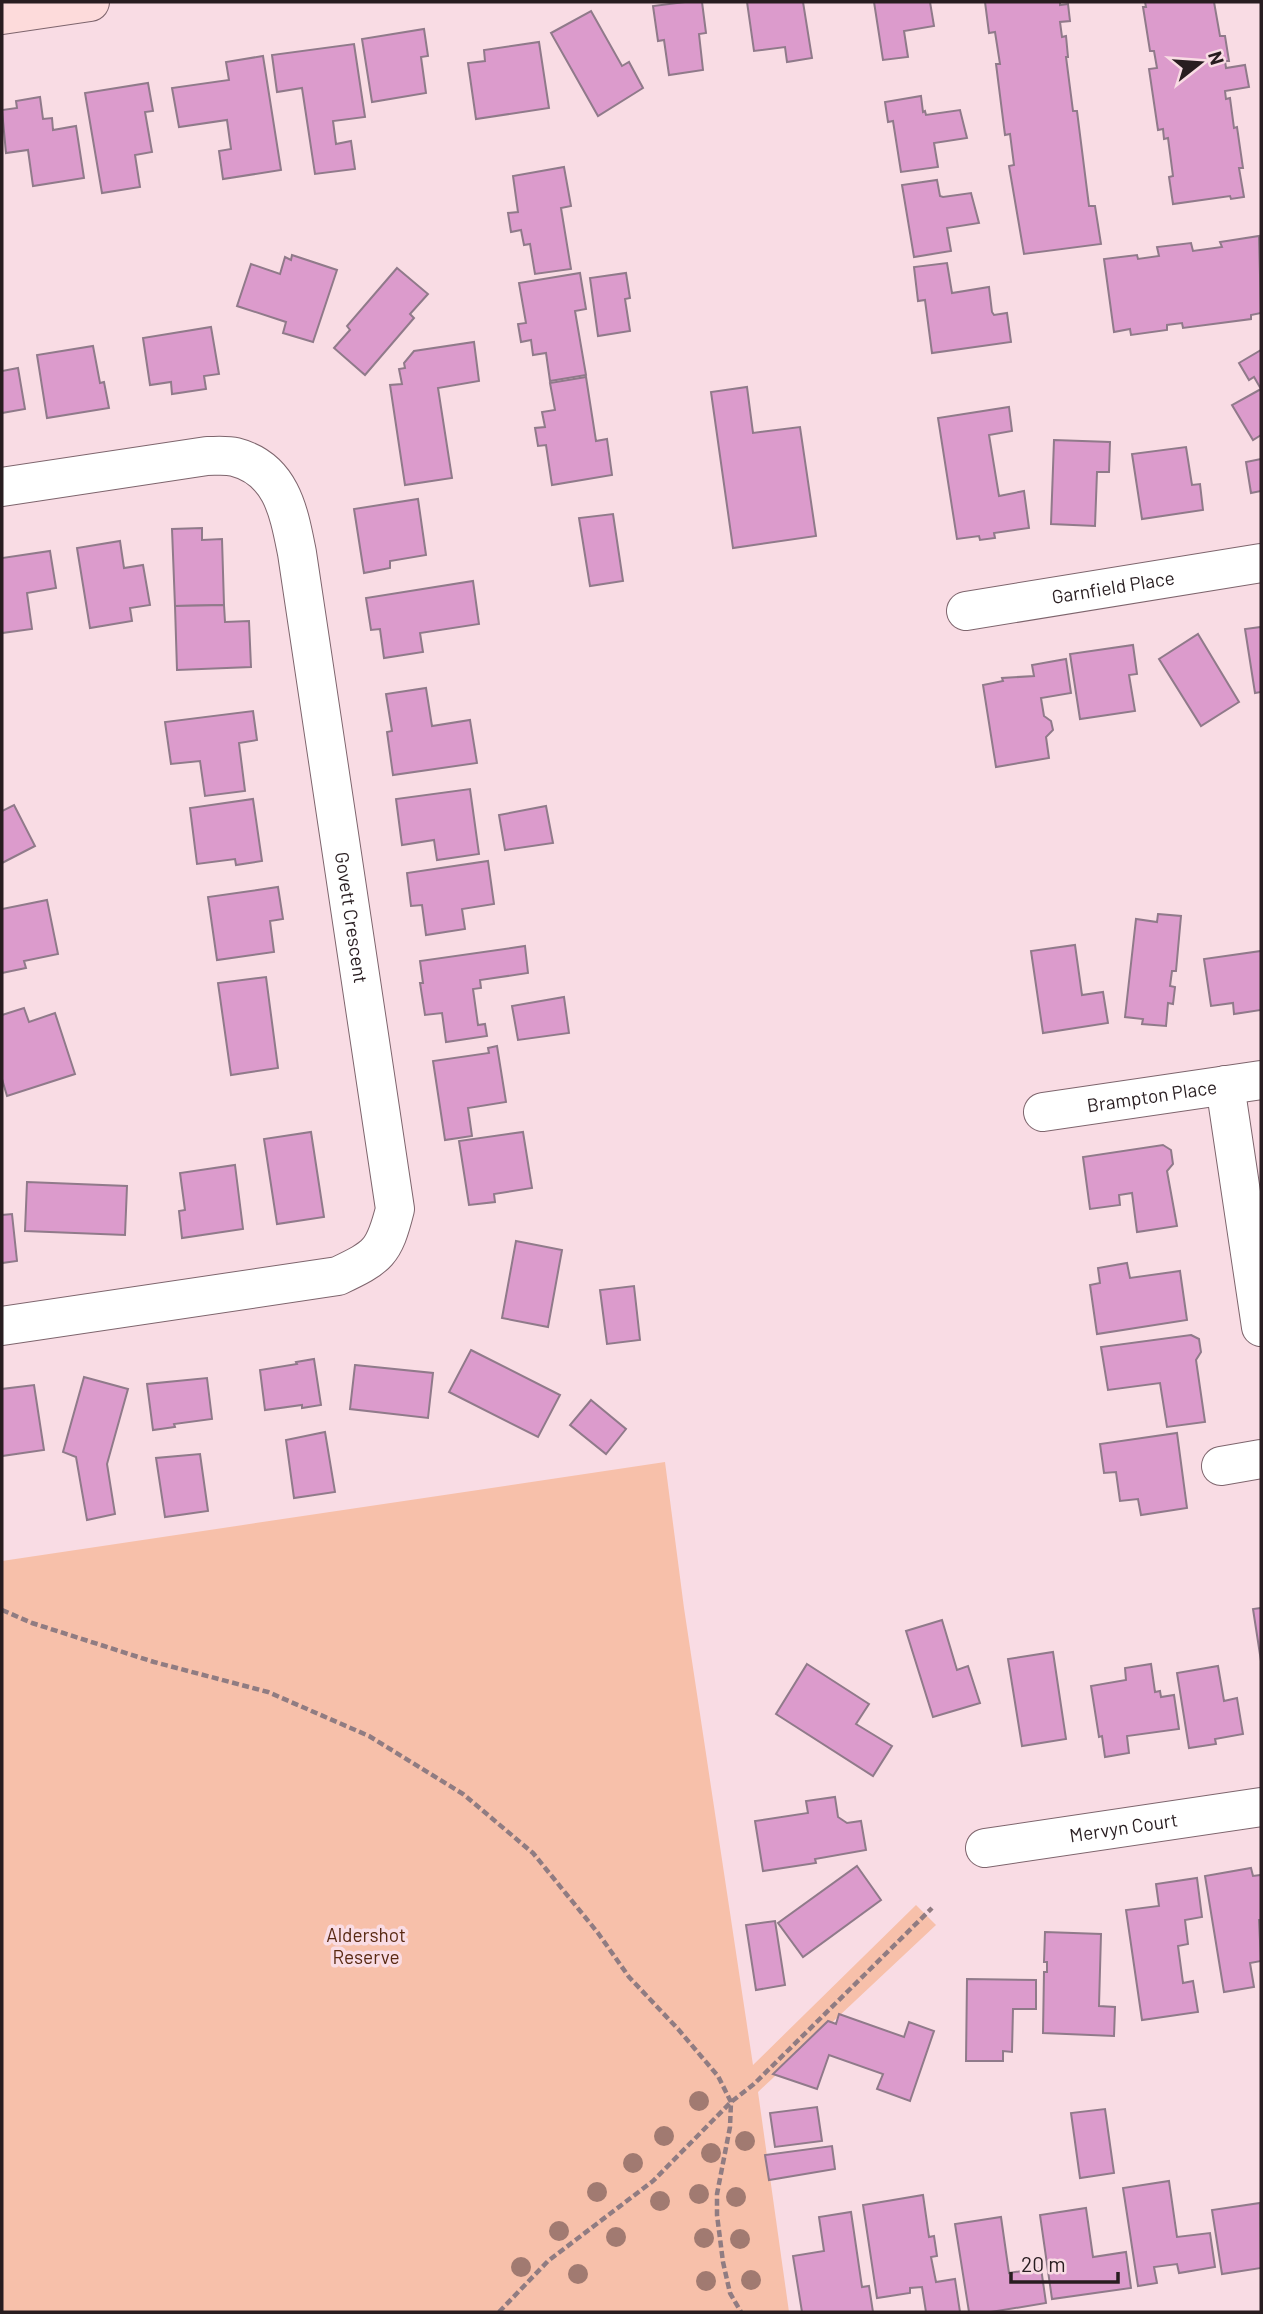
<svg xmlns="http://www.w3.org/2000/svg" width="1263" height="2314" viewBox="0 0 1263 2314" font-family="Barlow,sans-serif">
<rect width="100%" height="100%" fill="#f9dce4"/>
<path fill="#f7c0aa" d="M665,1462L684,1608L753,2065L916,1905L936,1925L758,2092L789,2312H2V1561Z"/>
<g fill="#dc9bcc" stroke="#907a8a" stroke-width="2">
<path d="M685,2H702L706,33L699,34L703,70L669,75L664,40L658,41L653,6Z"/>
<path d="M747,2H803L812,58L787,62L785,47L754,51Z"/>
<path d="M874,2H930L934,26L904,31L908,57L883,60Z"/>
<path d="M985,2H1060V5L1068,4L1070,21L1060,22L1062,37L1066,36L1068,57H1066L1073,111H1077L1089,206H1095L1101,244L1024,254L1009,166L1014,165L1010,134L1005,135L996,64H1000L995,32L989,33Z"/>
<path d="M1145,2H1214L1220,36H1225L1229,61H1225L1226,68L1245,65L1249,87L1225,91L1226,99L1230,98L1234,128L1237,127L1243,168H1239L1244,197L1231,199L1230,196L1173,204L1169,177L1173,176L1168,138L1164,139L1163,129L1158,130L1149,69L1157,68L1154,51H1150L1143,7H1146Z"/>
<path d="M591,11L622,66L629,62L643,88L598,116L551,33Z"/>
<path d="M424,29L428,56L421,57L426,93L372,102L362,39Z"/>
<path d="M539,42L549,108L476,119L468,63L485,61L484,50Z"/>
<path d="M354,44L365,117L333,121L336,144L351,141L355,169L315,174L302,88L277,92L272,55Z"/>
<path d="M263,56L281,170L223,179L219,151L231,149L227,120L179,127L172,88L229,80L226,62Z"/>
<path d="M148,83L153,111L145,112L152,152L135,155L140,187L102,193L85,93Z"/>
<path d="M921,96L923,112L925,111L926,115L960,110L967,138L934,143L938,167L901,172L893,121L888,122L885,102Z"/>
<path d="M40,97L43,119L52,118L53,130L76,126L84,178L33,186L28,150L6,153L2,110L17,108L16,101Z"/>
<path d="M564,167L571,206L561,208L571,269L535,274L530,244L524,245L521,230L511,232L508,213L518,212L513,176Z"/>
<path d="M937,180L940,196L943,197L971,193L979,223L947,228L951,251L914,257L902,185Z"/>
<path d="M1259,236L1261,313L1251,315V319L1183,328L1182,323L1167,325V330L1131,335L1130,329L1114,332L1104,259L1137,255L1138,259L1159,256L1157,247L1191,243L1193,251L1222,247L1220,242Z"/>
<path d="M292,255L337,270L313,342L283,333L286,322L237,306L251,264L280,274L285,257L291,260Z"/>
<path d="M947,263L952,293L989,287L992,312L994,315L1007,313L1011,342L932,353L925,300L918,301L914,267Z"/>
<path d="M397,268L428,294L410,314L414,318L365,375L334,348L350,330L347,326Z"/>
<path d="M580,273L586,309L575,311L586,375L550,381L546,353L533,355L531,340L521,342L518,324L526,323L519,283Z"/>
<path d="M626,273L630,298L625,299L630,331L598,336L590,278Z"/>
<path d="M211,327L219,374L204,376L206,389L172,394L171,382L150,385L143,338Z"/>
<path d="M474,342L479,381L438,388L452,478L405,485L390,385L402,384L399,369L405,368L404,363L414,351Z"/>
<path d="M93,346L100,383L104,382L109,408L47,418L37,355Z"/>
<path d="M1261,350V435L1253,440L1232,405L1261,389L1254,377L1249,380L1239,363Z"/>
<path d="M18,368L25,409L2,413V371Z"/>
<path d="M586,377L596,441L607,439L612,475L552,485L546,445L538,446L535,428L545,427L542,412L555,410L550,383Z"/>
<path d="M747,387L753,433L800,427L816,536L733,548L711,392Z"/>
<path d="M1009,407L1012,431L989,435L999,496L1024,491L1029,528L994,533L995,538L980,540L979,536L957,539L938,418Z"/>
<path d="M1054,440L1110,442L1109,472H1097L1095,526L1051,524Z"/>
<path d="M1186,447L1192,485L1200,484L1203,510L1142,519L1132,454Z"/>
<path d="M1261,459V491L1251,493L1246,462Z"/>
<path d="M418,499L426,555L390,561V568L364,573L354,509Z"/>
<path d="M613,514L623,581L590,586L579,518Z"/>
<path d="M202,528V540L222,539L224,605L175,606L172,529Z"/>
<path d="M120,541L124,568L143,565L150,605L130,608L132,621L90,628L77,548Z"/>
<path d="M50,551L56,588L27,593L32,629L2,633V558Z"/>
<path d="M473,581L479,624L420,633L423,652L384,658L380,629L371,630L366,598Z"/>
<path d="M224,605L225,622L249,621L251,667L177,670L175,606Z"/>
<path d="M1261,627V692L1255,693L1245,629Z"/>
<path d="M1198,634L1239,702L1201,726L1159,659Z"/>
<path d="M1133,645L1137,674L1129,675L1135,711L1080,719L1070,654Z"/>
<path d="M1066,659L1071,693L1041,698L1044,716L1051,721L1053,730L1046,737L1049,758L996,767L983,685L1003,681L1002,678L1034,676L1032,665Z"/>
<path d="M426,688L432,726L470,720L477,763L393,775L387,732L392,731L386,694Z"/>
<path d="M253,711L257,740L239,743L245,791L205,796L200,761L171,764L165,722Z"/>
<path d="M470,789L479,854L437,860L434,840L402,845L396,799Z"/>
<path d="M253,799L262,861L236,865L235,859L197,864L190,808Z"/>
<path d="M14,805L35,846L2,863V811Z"/>
<path d="M546,806L553,843L505,850L499,815Z"/>
<path d="M488,861L494,904L462,909L465,929L426,935L422,905L411,906L407,873Z"/>
<path d="M278,887L283,919L270,921L274,952L217,960L208,897Z"/>
<path d="M47,900L58,954L24,961L26,968L2,973V909Z"/>
<path d="M1158,914L1181,916L1176,971H1172L1170,986L1175,987L1173,1004L1168,1003L1166,1026L1142,1024L1143,1019L1125,1017L1136,919L1157,922Z"/>
<path d="M1075,945L1082,995L1103,992L1108,1023L1043,1033L1031,951Z"/>
<path d="M525,946L528,973L480,980L481,988L473,989L478,1025L485,1024L487,1036L446,1042L442,1013L425,1015L420,983H423L420,961Z"/>
<path d="M1261,951V1010L1234,1014L1233,1003L1211,1006L1204,959Z"/>
<path d="M266,977L278,1068L231,1075L218,983Z"/>
<path d="M564,997L569,1033L518,1040L512,1006Z"/>
<path d="M24,1008L29,1022L55,1013L75,1074L7,1096L2,1079V1015Z"/>
<path d="M497,1046L506,1102L468,1108L472,1136L445,1140L433,1061L489,1053L488,1048Z"/>
<path d="M311,1132L324,1217L277,1224L264,1139Z"/>
<path d="M523,1132L532,1188L494,1194L495,1202L469,1205L459,1141Z"/>
<path d="M1163,1145L1171,1150L1173,1164L1167,1171L1177,1226L1137,1232L1132,1193L1119,1195L1120,1205L1090,1209L1083,1157Z"/>
<path d="M235,1165L243,1229L182,1238L179,1211L185,1210L180,1173Z"/>
<path d="M27,1182L127,1186L125,1235L25,1231Z"/>
<path d="M12,1214L17,1261L2,1263V1215Z"/>
<path d="M516,1241L562,1250L548,1327L502,1318Z"/>
<path d="M1127,1263L1130,1278L1180,1271L1187,1320L1097,1334L1090,1285L1100,1283L1098,1268Z"/>
<path d="M634,1286L640,1340L607,1344L600,1290Z"/>
<path d="M1191,1335L1199,1339L1201,1352L1196,1360L1205,1422L1167,1427L1160,1383L1108,1390L1101,1347Z"/>
<path d="M471,1350L560,1395L538,1437L449,1392Z"/>
<path d="M314,1359L321,1405L302,1408V1405L265,1410L260,1370L297,1364L296,1362Z"/>
<path d="M355,1365L433,1373L428,1418L350,1409Z"/>
<path d="M84,1377L128,1389L107,1464L115,1514L87,1520L76,1457L63,1452Z"/>
<path d="M207,1378L212,1419L174,1424L175,1427L153,1430L147,1384Z"/>
<path d="M34,1385L44,1450L2,1456V1389Z"/>
<path d="M591,1400L626,1429L606,1454L570,1425Z"/>
<path d="M325,1432L335,1492L294,1498L286,1440Z"/>
<path d="M1177,1433L1187,1508L1141,1515L1138,1499L1120,1501L1116,1472L1104,1473L1100,1444Z"/>
<path d="M200,1454L208,1511L165,1517L156,1458Z"/>
<path d="M1261,1608V1661L1253,1609Z"/>
<path d="M942,1620L957,1670L968,1666L980,1703L933,1717L906,1631Z"/>
<path d="M1053,1652L1066,1739L1022,1746L1008,1659Z"/>
<path d="M807,1664L869,1704L856,1724L892,1746L873,1776L776,1714Z"/>
<path d="M1151,1664L1155,1692L1160,1691L1161,1697L1174,1695L1179,1729L1127,1736L1129,1753L1105,1757L1102,1736L1099,1737L1091,1686L1126,1680L1125,1668Z"/>
<path d="M1218,1666L1224,1701L1237,1698L1243,1734L1215,1739L1216,1744L1189,1748L1177,1673Z"/>
<path d="M835,1797L838,1817L847,1823L861,1821L866,1850L815,1859L816,1863L763,1871L755,1821L808,1813L806,1801Z"/>
<path d="M857,1866L881,1900L803,1957L778,1923Z"/>
<path d="M1251,1868L1253,1876L1261,1875V1920H1259L1261,1961L1250,1963L1254,1987L1224,1992L1205,1876Z"/>
<path d="M1197,1878L1202,1917L1185,1920L1188,1944L1178,1946L1183,1983L1193,1981L1198,2012L1142,2020L1126,1910L1159,1906L1156,1884Z"/>
<path d="M775,1921L785,1985L756,1990L746,1925Z"/>
<path d="M1045,1932L1101,1934L1099,2006L1115,2007L1114,2036L1043,2033L1044,1972H1047V1962H1044Z"/>
<path d="M967,1979L1036,1980V2009H1013L1012,2052L1003,2051V2061H966Z"/>
<path d="M839,2014L904,2037L909,2022L934,2031L910,2101L877,2089L883,2074L829,2055L817,2089L773,2074L828,2021L836,2024Z"/>
<path d="M817,2107L822,2141L775,2147L770,2113Z"/>
<path d="M1105,2109L1114,2173L1080,2178L1071,2113Z"/>
<path d="M832,2146L835,2169L769,2180L765,2155Z"/>
<path d="M1169,2181L1177,2237L1210,2233L1215,2267L1179,2273L1177,2264L1154,2267L1157,2283L1138,2286L1123,2188Z"/>
<path d="M923,2195L929,2237L934,2236L937,2256L931,2257L936,2282L955,2279L960,2312H926L922,2287L910,2288V2293L877,2298L863,2205Z"/>
<path d="M1260,2203L1261,2268L1222,2274L1212,2210Z"/>
<path d="M1086,2208L1093,2257L1126,2252L1131,2288L1052,2299L1040,2215Z"/>
<path d="M851,2212L862,2287L869,2286L873,2312H802L793,2256L824,2251L819,2217Z"/>
<path d="M1001,2217L1009,2273L1041,2268L1046,2303L991,2312H969L955,2224Z"/>
</g>
<g fill="none" stroke-linecap="round" stroke-linejoin="round">
<g stroke="#7e656d" stroke-width="40">
<g id="street">
<path id="s1" d="M2,487L207,456C216,456 227,455 235,457C282,469 289,513 297,553L395,1209C384,1253 378,1257 338,1276L2,1326"/>
<path id="s2" d="M966,611L1261,563"/>
<path d="M1225,1085L1261,1327"/>
<path id="s3" d="M1043,1112L1261,1080"/>
<path d="M1221,1466L1261,1459"/>
<path id="s4" d="M985,1848L1261,1807"/>
</g>
</g>
<g stroke="#7e656d" stroke-width="40">
<path id="secondary" d="M2,15L90,2"/>
</g>
<g stroke="#907c82" stroke-width="4.5" stroke-dasharray="7 3.5" stroke-linecap="butt">
<path d="M2,1610L32,1623L154,1662L268,1692L369,1736L463,1794L533,1853L598,1933L629,1977L678,2029L718,2076L731,2102L730,2127L717,2194V2215L723,2262L730,2293L741,2312"/>
<path d="M499,2312L548,2261L653,2181L731,2102L754,2084L932,1908"/>
</g>
<use href="#street" stroke="#fff" stroke-width="38"/>
<use href="#secondary" stroke="#fddbdb" stroke-width="38"/>
</g>
<g fill="#a17a71">
<circle cx="699" cy="2101" r="10"/>
<circle cx="664" cy="2136" r="10"/>
<circle cx="745" cy="2141" r="10"/>
<circle cx="711" cy="2153" r="10"/>
<circle cx="633" cy="2163" r="10"/>
<circle cx="597" cy="2192" r="10"/>
<circle cx="699" cy="2194" r="10"/>
<circle cx="736" cy="2197" r="10"/>
<circle cx="660" cy="2201" r="10"/>
<circle cx="559" cy="2231" r="10"/>
<circle cx="616" cy="2237" r="10"/>
<circle cx="704" cy="2238" r="10"/>
<circle cx="740" cy="2239" r="10"/>
<circle cx="521" cy="2267" r="10"/>
<circle cx="578" cy="2274" r="10"/>
<circle cx="751" cy="2280" r="10"/>
<circle cx="706" cy="2281" r="10"/>
</g>
<g text-anchor="middle" stroke-width="7" stroke-linejoin="round" paint-order="stroke">
<g font-size="19" fill="#281d20" stroke="#f9dce4">
<text dy="7" stroke="none"><textPath href="#s2" startOffset="149">Garnfield Place</textPath></text>
<text dy="7" stroke="none"><textPath href="#s1" startOffset="726">Govett Crescent</textPath></text>
<text dy="7" stroke="none"><textPath href="#s3" startOffset="110">Brampton Place</textPath></text>
<text dy="7" stroke="none"><textPath href="#s4" startOffset="140">Mervyn Court</textPath></text>
</g>
<g font-size="19" fill="#592913" stroke="#f9dce4">
<text x="366" y="1942">Aldershot<tspan x="366" dy="22">Reserve</tspan></text>
</g>
</g>
<rect width="1263" height="2314" fill="none" stroke="#281d20" stroke-width="7"/>
<g transform="translate(1200 63) rotate(73)" stroke="#f9dce4" stroke-width="5" paint-order="stroke">
<path d="M0-5L12 26L0 18L-12 26Z" fill="#281d20"/>
<text y="-10" font-size="19" font-weight="bold" text-anchor="middle" fill="#281d20">N</text>
</g>
<path d="M1011 2272v10h107v-10" fill="none" stroke="#281d20" stroke-width="3.5"/>
<text x="1021" y="2272" font-size="21" fill="#281d20" stroke="#f9dce4" stroke-width="5" paint-order="stroke">20 m</text>
</svg>
